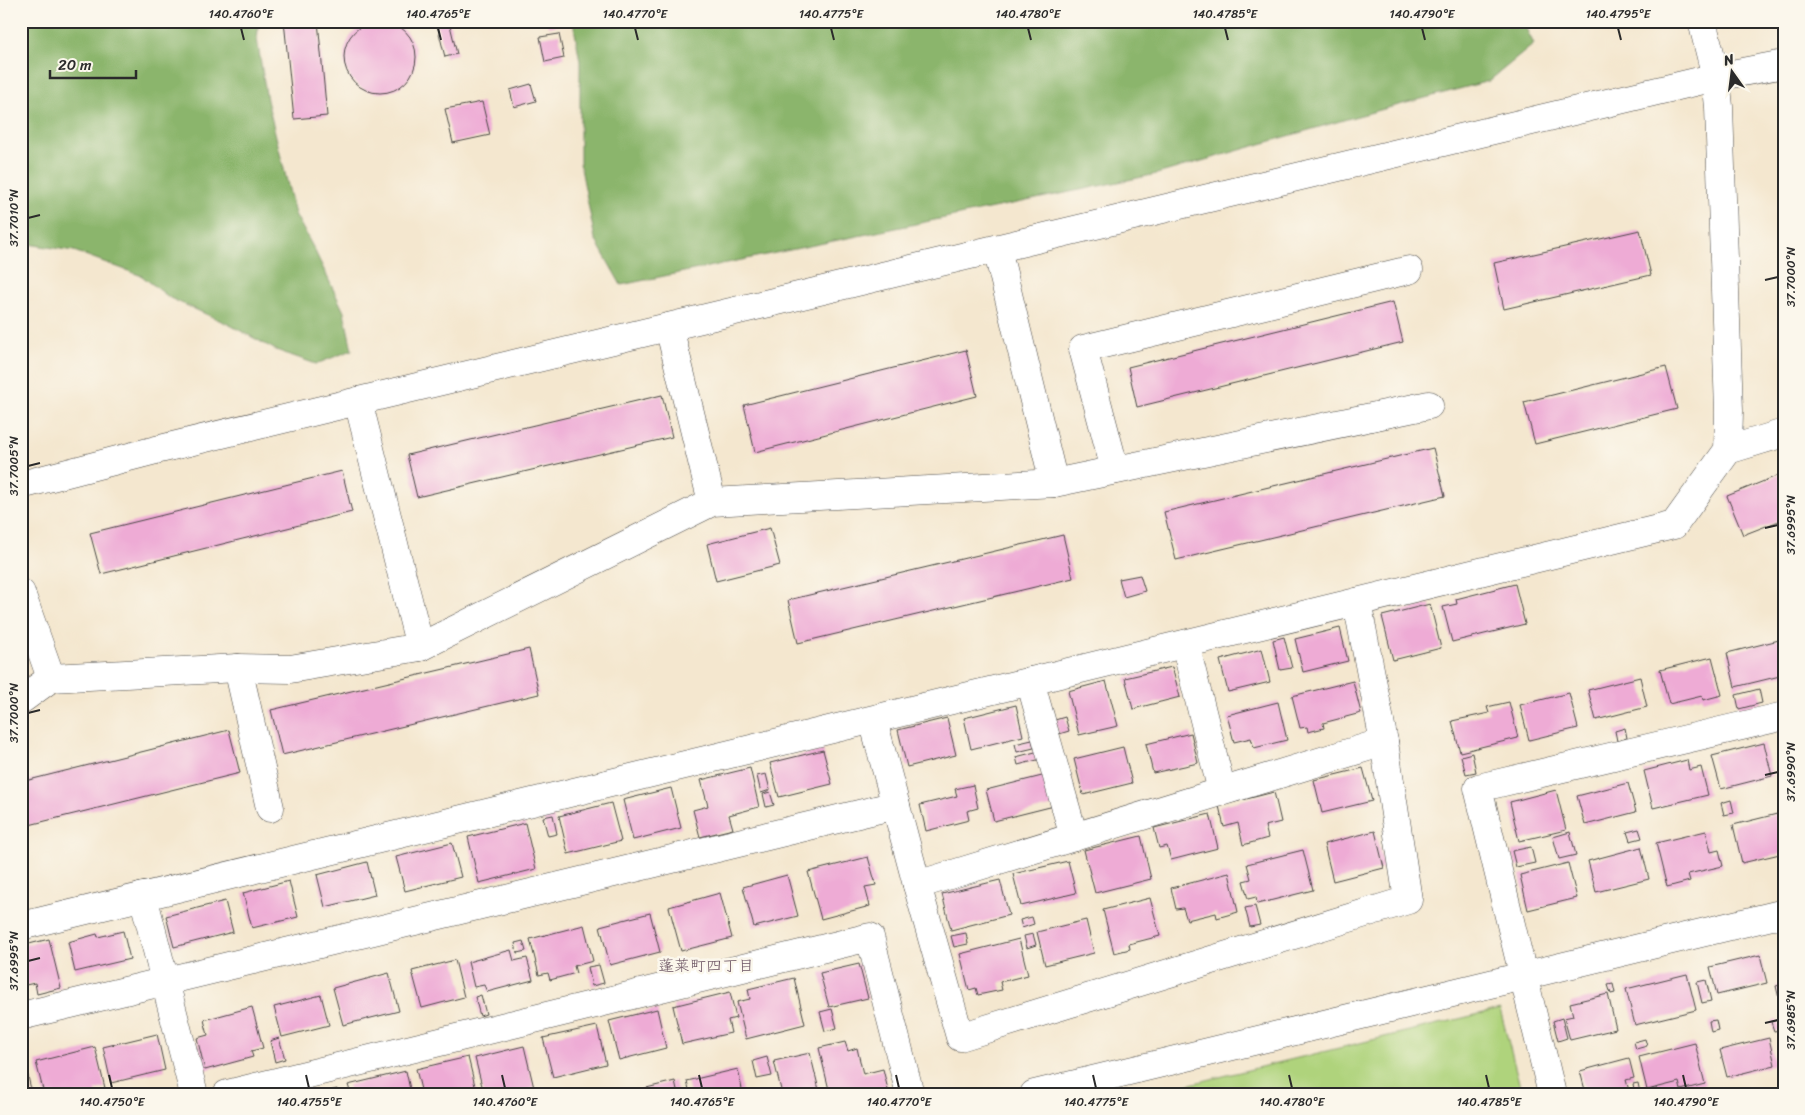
<svg xmlns="http://www.w3.org/2000/svg" width="1805" height="1115" viewBox="0 0 1805 1115" font-family="Sriracha,'Klee One',sans-serif">
<rect width="100%" height="100%" fill="#fbf7ec"/>
<filter id="ink" filterUnits="userSpaceOnUse"><feTurbulence type="fractalNoise" baseFrequency=".02" numOctaves="2"/><feDisplacementMap in="SourceGraphic" scale="10" xChannelSelector="R" yChannelSelector="G"/><feConvolveMatrix kernelMatrix="1 2 1 2 8 2 1 2 1" color-interpolation-filters="sRGB"/></filter>
<filter id="wash" filterUnits="userSpaceOnUse"><feTurbulence type="fractalNoise" baseFrequency=".0096" numOctaves="4" result="noise"/><feDisplacementMap in="SourceGraphic" scale="20" xChannelSelector="R" yChannelSelector="G"/><feGaussianBlur stdDeviation="1.12" result="paint"/><feColorMatrix in="noise" values="0 0 0 0 0 0 0 0 0 0 0 0 0 0 0 0 0 1.4 0 .05"/><feComposite in="paint" operator="in"/></filter>
<g filter="url(#wash)">
<rect width="100%" height="100%" fill="#f4e7cf"/>
<path fill="#afd37c" stroke="#6d7f54" d="M1500,1009L1522,1094H1148H1149Z"/>
<g fill="#8bb56c" stroke="#5b704c">
<path d="M21,21H259L257,39L267,100L295,214L314,249L344,312L352,350L316,364L276,350L228,324L170,298L142,276L74,251L21,243Z"/>
<path d="M573,21H1522L1534,44L1489,81L1354,117L1157,174L621,285L595,239L580,163V61Z"/>
</g>
<g id="blocks">
<g fill="#eeabd5">
<circle cx="380" cy="57" r="36"/>
<path d="M284,21H318L327,116L294,119Z"/>
<path d="M436,21H449L457,54L445,57Z"/>
<path d="M547,21H566V24L548,27Z"/>
<path d="M559,34L564,58L545,62L540,37Z"/>
<path d="M531,84L536,101L514,107L510,90Z"/>
<path d="M482,102L490,135L453,143L445,109Z"/>
<path d="M1640,230L1651,275L1504,309L1494,263Z"/>
<path d="M1393,302L1403,342L1137,407L1128,367Z"/>
<path d="M966,350L977,396L755,452L744,405Z"/>
<path d="M1666,367L1677,409L1535,444L1524,402Z"/>
<path d="M662,395L672,437L417,497L407,455Z"/>
<path d="M1433,448L1445,496L1176,560L1164,512Z"/>
<path d="M342,471L352,512L101,574L90,533Z"/>
<path d="M1784,473V519L1743,535L1727,496Z"/>
<path d="M770,528L780,565L716,581L707,544Z"/>
<path d="M1063,535L1073,578L798,643L788,600Z"/>
<path d="M1140,575L1145,591L1124,597L1119,579Z"/>
<path d="M1515,584L1525,624L1452,642L1443,607L1457,604L1456,599Z"/>
<path d="M1430,604L1441,648L1393,660L1382,616Z"/>
<path d="M1340,628L1348,661L1303,672L1295,639Z"/>
<path d="M1284,637L1292,668L1280,670L1273,640Z"/>
<path d="M1783,639L1784,675L1735,687L1727,653Z"/>
<path d="M529,649L539,694L282,755L271,710Z"/>
<path d="M1262,649L1270,682L1228,692L1220,660Z"/>
<path d="M1712,657L1722,695L1703,700L1702,696L1669,704L1660,670Z"/>
<path d="M1172,667L1180,697L1133,709L1125,678Z"/>
<path d="M1640,677L1647,707L1596,720L1588,690Z"/>
<path d="M1106,681L1118,726L1079,735L1068,691Z"/>
<path d="M1353,681L1361,713L1323,723L1324,728L1308,732L1307,727L1300,728L1292,696Z"/>
<path d="M1759,689L1762,703L1739,709L1736,695Z"/>
<path d="M1569,693L1578,728L1529,740L1520,705Z"/>
<path d="M1278,702L1287,740L1254,748L1251,738L1234,742L1227,715Z"/>
<path d="M1509,702L1518,738L1460,752L1452,721L1489,713L1487,707Z"/>
<path d="M1016,705L1023,736L971,749L964,718Z"/>
<path d="M1065,717L1069,731L1059,734L1055,720Z"/>
<path d="M947,718L956,755L907,767L898,730Z"/>
<path d="M1625,728L1627,738L1617,741L1615,731Z"/>
<path d="M229,730L240,773L21,827V782Z"/>
<path d="M1191,733L1198,763L1153,773L1146,744Z"/>
<path d="M1032,740L1034,748L1017,752L1015,744Z"/>
<path d="M1764,743L1772,776L1721,789L1712,756Z"/>
<path d="M1123,747L1132,783L1083,795L1074,759Z"/>
<path d="M823,750L832,784L779,797L770,763Z"/>
<path d="M1039,751L1041,759L1018,765L1016,757Z"/>
<path d="M1472,753L1476,772L1466,774L1461,756Z"/>
<path d="M1687,760L1689,770L1701,767L1708,795L1653,808L1644,771Z"/>
<path d="M750,768L759,807L729,815L733,829L700,837L693,810L708,806L701,780Z"/>
<path d="M1363,768L1372,801L1322,813L1314,780Z"/>
<path d="M766,774L770,790L761,793L757,776Z"/>
<path d="M1046,775L1054,806L994,821L986,790Z"/>
<path d="M1628,783L1636,812L1585,825L1577,796Z"/>
<path d="M973,785L978,808L967,811L969,820L926,831L920,805L957,796L955,789Z"/>
<path d="M671,788L681,828L633,840L623,800Z"/>
<path d="M1556,790L1566,830L1519,841L1510,802Z"/>
<path d="M770,792L774,805L766,807L763,794Z"/>
<path d="M1274,792L1281,822L1265,826L1268,838L1243,845L1238,823L1224,827L1219,806Z"/>
<path d="M1731,800L1734,813L1724,815L1721,803Z"/>
<path d="M611,803L621,841L568,854L559,816Z"/>
<path d="M1210,814L1218,848L1171,860L1167,846L1159,848L1154,828Z"/>
<path d="M1777,814L1784,841V853L1742,863L1733,825Z"/>
<path d="M553,815L557,834L548,836L543,817Z"/>
<path d="M525,823L536,869L479,883L468,837Z"/>
<path d="M1639,829L1642,838L1630,841L1627,832Z"/>
<path d="M1375,831L1384,868L1333,881L1324,844Z"/>
<path d="M1706,831L1711,852L1719,850L1723,866L1688,874L1690,881L1667,887L1656,843Z"/>
<path d="M1570,832L1576,855L1559,859L1553,837Z"/>
<path d="M1141,836L1151,879L1095,893L1084,850Z"/>
<path d="M452,843L461,877L405,891L396,857Z"/>
<path d="M1531,847L1535,863L1516,867L1512,851Z"/>
<path d="M1641,847L1649,879L1596,892L1588,861Z"/>
<path d="M1303,850L1313,890L1257,904L1256,897L1248,899L1243,881L1251,879L1247,864Z"/>
<path d="M868,857L876,885L865,887L870,906L821,919L808,872Z"/>
<path d="M1068,861L1076,893L1021,906L1013,874Z"/>
<path d="M367,862L375,895L325,907L317,875Z"/>
<path d="M1568,863L1577,898L1528,910L1520,875Z"/>
<path d="M1229,873L1238,912L1217,918L1216,913L1187,920L1183,908L1176,909L1171,888Z"/>
<path d="M787,875L798,916L754,927L743,887Z"/>
<path d="M1000,880L1009,915L951,930L942,894Z"/>
<path d="M289,881L298,917L252,928L243,893Z"/>
<path d="M720,893L732,938L681,951L669,907Z"/>
<path d="M1150,898L1160,936L1129,944L1130,949L1114,953L1103,910Z"/>
<path d="M225,901L233,932L174,947L166,916Z"/>
<path d="M1255,906L1260,925L1250,927L1245,908Z"/>
<path d="M650,913L660,952L610,965L600,926Z"/>
<path d="M1032,917L1034,924L1022,928L1020,920Z"/>
<path d="M1086,920L1094,953L1045,965L1037,932Z"/>
<path d="M584,925L593,961L574,966L576,973L550,980L548,973L539,975L530,939Z"/>
<path d="M123,931L130,959L75,972L68,942L97,934L98,937Z"/>
<path d="M966,933L968,944L954,947L951,936Z"/>
<path d="M1033,934L1036,945L1027,948L1024,936Z"/>
<path d="M49,939L61,988L37,994L35,983L21,986V946Z"/>
<path d="M1019,939L1028,975L1000,982L1002,990L978,995L976,988L969,990L960,954Z"/>
<path d="M523,941L526,951L517,953L515,943Z"/>
<path d="M511,950L514,961L527,958L533,980L487,992L484,985L474,987L468,962Z"/>
<path d="M1760,955L1767,983L1717,995L1710,967Z"/>
<path d="M455,960L464,997L422,1008L412,971Z"/>
<path d="M859,964L868,998L829,1007L820,973Z"/>
<path d="M599,965L604,983L592,986L588,967Z"/>
<path d="M389,973L399,1011L343,1025L333,988Z"/>
<path d="M1687,974L1696,1010L1635,1025L1626,989Z"/>
<path d="M794,978L805,1024L746,1039L737,1002L750,999L748,989Z"/>
<path d="M1706,980L1711,1001L1702,1003L1697,982Z"/>
<path d="M1613,984L1615,993L1611,994L1608,985Z"/>
<path d="M1784,984V1015H1783L1776,986Z"/>
<path d="M730,992L736,1018L728,1020L731,1033L682,1044L673,1006Z"/>
<path d="M1608,994L1616,1029L1570,1040L1564,1018L1573,1016L1570,1003Z"/>
<path d="M321,995L329,1025L282,1037L274,1007Z"/>
<path d="M481,995L486,1014L480,1016L475,997Z"/>
<path d="M252,1007L263,1048L251,1051L253,1057L205,1070L197,1038L208,1035L204,1020Z"/>
<path d="M657,1009L666,1048L619,1060L609,1021Z"/>
<path d="M832,1009L837,1028L825,1031L820,1012Z"/>
<path d="M1562,1018L1567,1038L1558,1041L1553,1021Z"/>
<path d="M1716,1020L1718,1030L1711,1032L1709,1021Z"/>
<path d="M1777,1020L1780,1030L1774,1031L1771,1022Z"/>
<path d="M597,1026L606,1064L553,1077L543,1038Z"/>
<path d="M157,1034L165,1070L111,1083L103,1047Z"/>
<path d="M279,1038L285,1059L275,1062L270,1041Z"/>
<path d="M1769,1038L1775,1065L1727,1077L1720,1050Z"/>
<path d="M1645,1039L1647,1046L1636,1049L1634,1042Z"/>
<path d="M845,1042L848,1051L857,1048L863,1074L883,1069L889,1094H830L819,1048Z"/>
<path d="M1695,1043L1705,1084L1681,1090L1679,1082L1647,1090L1639,1057Z"/>
<path d="M524,1046L534,1088L509,1094H484L475,1058Z"/>
<path d="M95,1047L105,1088L96,1090L97,1094H44L36,1062Z"/>
<path d="M810,1053L820,1094H782L774,1061Z"/>
<path d="M468,1057L477,1094H422L416,1069Z"/>
<path d="M767,1057L772,1076L757,1079L753,1061Z"/>
<path d="M1629,1058L1634,1078L1626,1080L1630,1094H1586L1580,1071Z"/>
<path d="M25,1063L32,1094H21V1064Z"/>
<path d="M738,1069L743,1094H690L687,1081Z"/>
<path d="M406,1071L411,1094H351L348,1085Z"/>
<path d="M675,1081L678,1094H626V1093Z"/>
<path d="M1638,1083L1640,1093L1635,1094L1633,1084Z"/>
<path d="M337,1089L338,1094H322V1093Z"/>
</g>
</g>
</g>
<g filter="url(#ink)">
<use href="#blocks" fill-opacity="0" stroke="#494744" stroke-width="1"/>
<g fill="none" stroke-linecap="round" stroke-linejoin="round">
<g stroke="#494744" stroke-width="29">
<g id="minor">
<path d="M997,249L1054,483"/>
<path d="M669,327L712,502"/>
<path d="M358,401L420,647"/>
<path d="M1728,450L1784,433"/>
<path d="M1115,470L1083,349L1409,270"/>
<path d="M21,485L156,450L358,401L1716,77L1784,64"/>
<path d="M21,593L51,678"/>
<path d="M1185,644L1222,791"/>
<path d="M238,668L270,808"/>
<path d="M1030,681L1074,837"/>
<path d="M21,700L51,678L238,668L290,669L420,647L712,502L1054,483L1429,405"/>
<path d="M873,720L917,885L960,1037L1408,900L1384,742L1357,602"/>
<path d="M917,885L1384,742"/>
<path d="M143,896L194,1094"/>
<path d="M21,926L1674,525L1728,450L1729,411L1719,107L1716,77L1702,21"/>
<path d="M21,1016L896,805"/>
<path d="M227,1094L870,937L910,1094"/>
<path d="M1034,1094L1784,913"/>
<path d="M1552,1094L1478,788L1784,716"/>
</g>
</g>
<use href="#minor" stroke="#fff" stroke-width="28"/>
</g>
</g>
<path fill="none" stroke="#2b2b2b" stroke-width="2" d="M241,28L244,40M438,28L441,40M635,28L638,40M831,28L834,40M1028,28L1031,40M1225,28L1228,40M1422,28L1425,40M1618,28L1621,40M28,218L40,215M1765,280L1778,277M28,466L40,463M1765,528L1778,525M28,713L40,710M1765,775L1778,772M28,961L40,958M1765,1023L1778,1020M109,1075L112,1088M306,1075L309,1088M502,1075L505,1088M699,1075L702,1088M896,1075L899,1088M1093,1075L1096,1088M1289,1075L1292,1088M1486,1075L1489,1088M1683,1075L1686,1088"/>
<g text-anchor="middle" stroke-width="5" stroke-linejoin="round" paint-order="stroke">
<g font-size="16" fill="#6f5866" stroke="#fbf7ec">
<text x="706" y="971">蓬莱町四丁目</text>
</g>
</g>
<rect width="1805" height="1115" fill="none" stroke="#fbf7ec" stroke-width="55"/>
<g transform="translate(1732 72) rotate(346)" stroke="#fbf7ec" stroke-width="4" paint-order="stroke">
<path d="M0-4L9 19L0 12L-9 19Z" fill="#2b2b2b"/>
<text y="-8" font-size="14" font-weight="bold" text-anchor="middle" fill="#2b2b2b">N</text>
</g>
<path d="M50 70v8h86v-8" fill="none" stroke="#2b2b2b" stroke-width="2.5"/>
<text x="58" y="70" font-size="15" fill="#2b2b2b" stroke="#fbf7ec" stroke-width="4" paint-order="stroke">20 m</text>
<rect x="28" y="28" width="1750" height="1060" fill="none" stroke="#2b2b2b" stroke-width="2"/>
<g font-size="12" text-anchor="middle" fill="#2b2b2b">
<text x="241" y="18">140.4760°E</text>
<text x="438" y="18">140.4765°E</text>
<text x="635" y="18">140.4770°E</text>
<text x="831" y="18">140.4775°E</text>
<text x="1028" y="18">140.4780°E</text>
<text x="1225" y="18">140.4785°E</text>
<text x="1422" y="18">140.4790°E</text>
<text x="1618" y="18">140.4795°E</text>
<text transform="translate(14 218) rotate(-90)" y="4">37.7010°N</text>
<text transform="translate(1791 277) rotate(-90)" y="4">37.7000°N</text>
<text transform="translate(14 466) rotate(-90)" y="4">37.7005°N</text>
<text transform="translate(1791 525) rotate(-90)" y="4">37.6995°N</text>
<text transform="translate(14 713) rotate(-90)" y="4">37.7000°N</text>
<text transform="translate(1791 772) rotate(-90)" y="4">37.6990°N</text>
<text transform="translate(14 961) rotate(-90)" y="4">37.6995°N</text>
<text transform="translate(1791 1020) rotate(-90)" y="4">37.6985°N</text>
<text x="112" y="1106">140.4750°E</text>
<text x="309" y="1106">140.4755°E</text>
<text x="505" y="1106">140.4760°E</text>
<text x="702" y="1106">140.4765°E</text>
<text x="899" y="1106">140.4770°E</text>
<text x="1096" y="1106">140.4775°E</text>
<text x="1292" y="1106">140.4780°E</text>
<text x="1489" y="1106">140.4785°E</text>
<text x="1686" y="1106">140.4790°E</text>
</g>
</svg>
